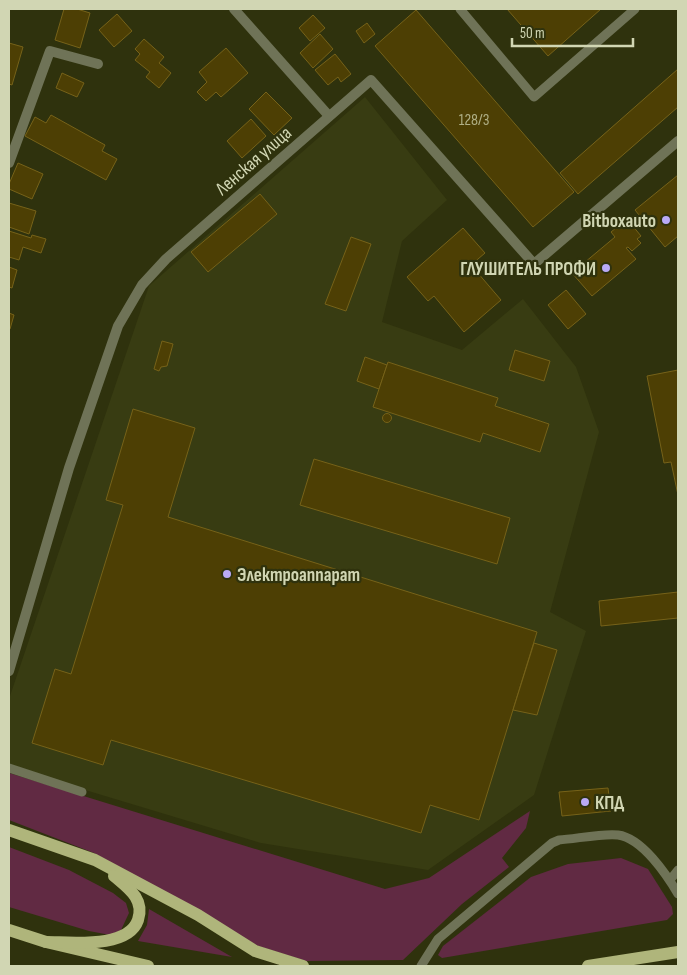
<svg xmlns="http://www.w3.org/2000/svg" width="687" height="975" viewBox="0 0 687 975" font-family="'Sofia Sans Condensed',sans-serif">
<rect width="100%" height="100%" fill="#2f320d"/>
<path fill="#383c12" d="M365,97L447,200L402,241L382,322L462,350L523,299L576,367L599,432L550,612L586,631L534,795L428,870L261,843L9,767V699L149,286Z"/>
<g fill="#612a43">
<path d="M9,773L385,889L429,878L530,811L526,828L502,858L509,867L462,904L403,960L306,961L258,946L94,853L9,820Z"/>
<path d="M9,847L69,870L113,893L126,903L129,913L121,930L110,935L89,931L9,907Z"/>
<path d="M621,858L648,869L672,907L673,914L667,920L442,958L438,955L443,946L531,877L568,864Z"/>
<path d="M149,909L232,957L138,941L147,925Z"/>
</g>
<g fill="#4d3f04" stroke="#766219">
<path d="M64,9H77L90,13L80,48L55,40Z"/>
<path d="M507,9H601L548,56Z"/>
<path d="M416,10L574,192L533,227L375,46Z"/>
<path d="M117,14L132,31L114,47L99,30Z"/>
<path d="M313,15L325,28L310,41L299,28Z"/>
<path d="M367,23L375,34L364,43L356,31Z"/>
<path d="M320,34L333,49L313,68L300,53Z"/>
<path d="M144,39L164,57L159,63L171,73L159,88L146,77L150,72L135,60L140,54L135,49Z"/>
<path d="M9,43L23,47L12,85L9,84Z"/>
<path d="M226,48L248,73L221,97L216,92L206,101L197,92L207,82L199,72Z"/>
<path d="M335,54L351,74L341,82L338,77L328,85L315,70Z"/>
<path d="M678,69V107L578,194L560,173Z"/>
<path d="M62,73L84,83L77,97L56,88Z"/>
<path d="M266,92L292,118L274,135L249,109Z"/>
<path d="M51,115L105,145L102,151L117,159L106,180L25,136L35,117L46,123Z"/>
<path d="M251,119L266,136L242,158L227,141Z"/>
<path d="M18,163L43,174L32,199L9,189V184Z"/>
<path d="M678,175V236L665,247L635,210Z"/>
<path d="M260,194L277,214L208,272L191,252Z"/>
<path d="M9,203L36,211L29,234L9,227Z"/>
<path d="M627,219L641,236L637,239L641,243L632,251L628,247L626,248L636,259L592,296L572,273L615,237L611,232Z"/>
<path d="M463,228L485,253L471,265L501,300L464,332L434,296L428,301L407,277Z"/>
<path d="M9,231L31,238L32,235L46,239L41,253L23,247L19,260L9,257Z"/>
<path d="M351,237L371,244L346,311L325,304Z"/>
<path d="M9,267L17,270L12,288L9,287Z"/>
<path d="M566,290L586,314L568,329L548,305Z"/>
<path d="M9,313L14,315L10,329H9Z"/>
<path d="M162,341L173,344L167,366L161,367L159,371L154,369Z"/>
<path d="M515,350L550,361L544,381L509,370Z"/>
<path d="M365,357L387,365L379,389L357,381Z"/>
<path d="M388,362L498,398L495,406L549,424L540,452L483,433L480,442L373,407Z"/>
<path d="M678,370V495L671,462L664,463L647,376Z"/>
<path d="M133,409L195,428L168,517L537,632L479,820L430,805L421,833L111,740L103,765L32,743L55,669L71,674L123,505L106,500Z"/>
<circle cx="387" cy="418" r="4.5"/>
<path d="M314,459L510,518L497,564L300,505Z"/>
<path d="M678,592V618L601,626L599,601Z"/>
<path d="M534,643L557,650L537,715L513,710Z"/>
<path d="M608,788L611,811L562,816L559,792Z"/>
</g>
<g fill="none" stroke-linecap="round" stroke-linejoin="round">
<g stroke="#6f7357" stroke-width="9">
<path d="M460,9L534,97L635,9"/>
<path d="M9,768L82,792"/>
<path d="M670,880L678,870"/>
<path d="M421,966L438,939L552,843L559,840C575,839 604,833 618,835C642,838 667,875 678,894"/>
</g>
<g stroke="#6f7357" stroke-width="10">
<path d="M234,9L329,116"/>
<path d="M9,163L50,51L98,64"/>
<path d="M9,671L69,468L118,326L142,285L166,259L371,80L534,264L678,141"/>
</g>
<g stroke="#afb57b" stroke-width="12">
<path d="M9,830L95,860L198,915L255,951L303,966"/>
<path d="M9,930L46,942L148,966"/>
<path d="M46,942C71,942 128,949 138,920C145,899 128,888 114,876"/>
<path d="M588,966L678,952"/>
</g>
</g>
<g fill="#baaaf6" stroke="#2f320d" stroke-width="2">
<circle cx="666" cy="220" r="5"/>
<circle cx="606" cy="268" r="5"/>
<circle cx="227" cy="574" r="5"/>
<circle cx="585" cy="802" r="5"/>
</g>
<g text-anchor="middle" stroke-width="4.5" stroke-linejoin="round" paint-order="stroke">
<g font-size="16" fill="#b0b087">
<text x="474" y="125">128/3</text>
</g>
<g font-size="19" fill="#d1d6b3" stroke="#2f320d">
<text transform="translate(253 160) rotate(-41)" y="7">Ленская улица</text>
</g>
<g font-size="19" font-weight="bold" fill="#d1d6b3" stroke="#2f320d" text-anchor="end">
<text x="656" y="227">Bitboxauto</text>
<text x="596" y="275">ГЛУШИТЕЛЬ ПРОФИ</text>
<text x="237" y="581" text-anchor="start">Электроаппарат</text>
<text x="595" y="809" text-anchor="start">КПД</text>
</g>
</g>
<rect width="687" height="975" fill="none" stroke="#d1d6b3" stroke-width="20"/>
<path d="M512 38v8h121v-8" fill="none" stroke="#d1d6b3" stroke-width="2.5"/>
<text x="520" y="38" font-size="15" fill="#d1d6b3" stroke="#2f320d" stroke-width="4" paint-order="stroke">50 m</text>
</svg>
